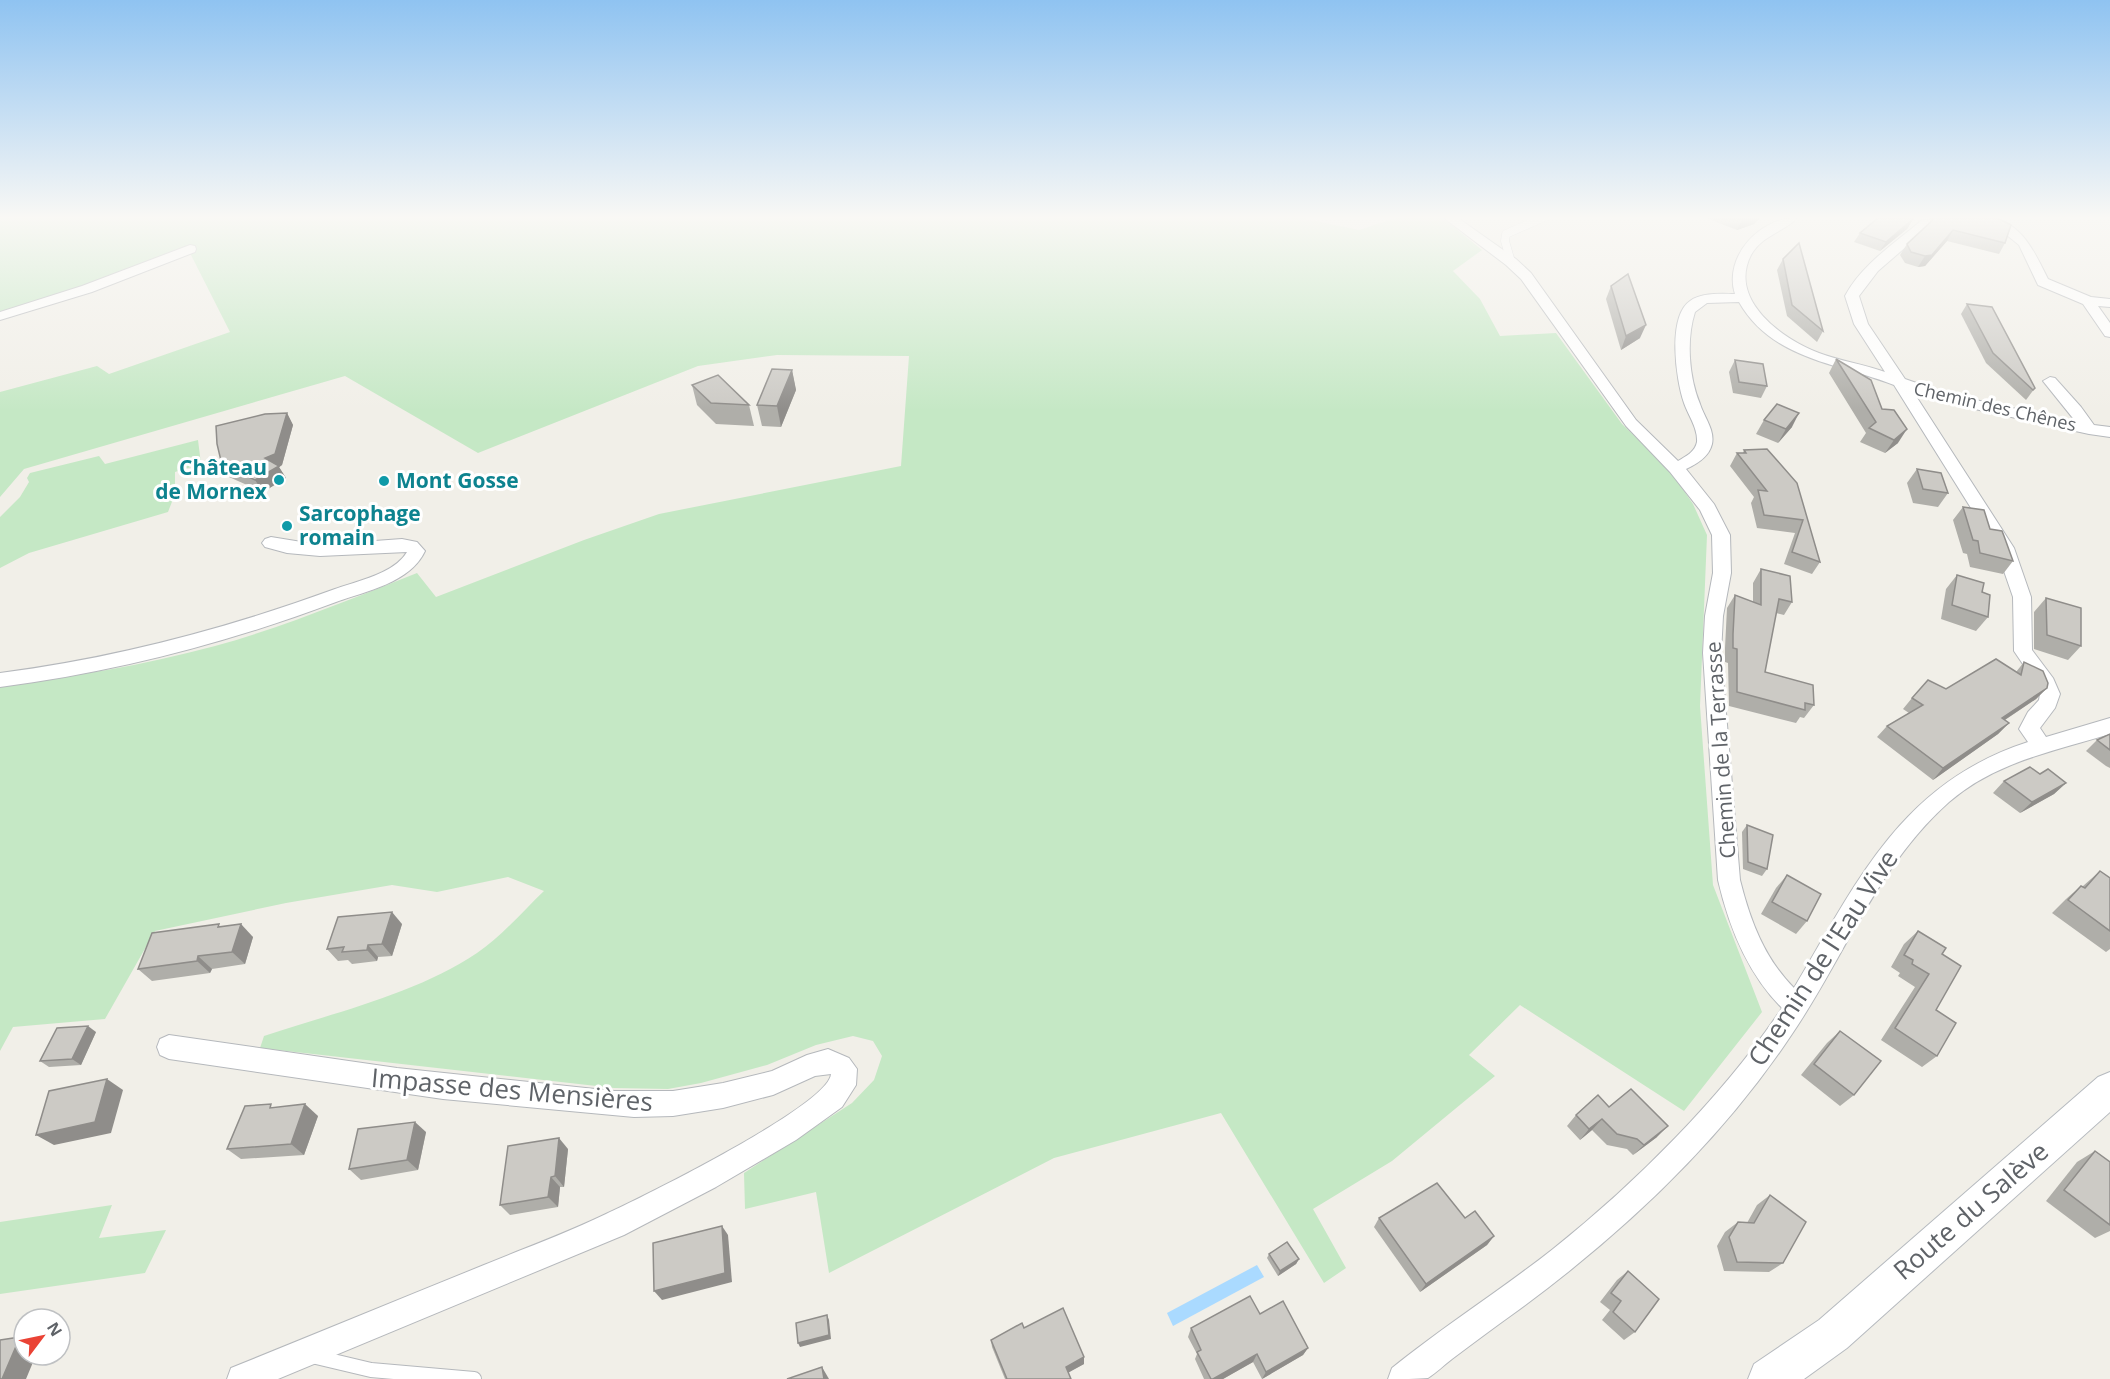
<svg xmlns="http://www.w3.org/2000/svg" width="2110" height="1379" viewBox="0 0 2110 1379" font-family="'Open Sans',sans-serif">
<rect width="100%" height="100%" fill="#f1efe8"/>
<g fill="#c5e8c5">
<path d="M0,218H1302L1359,230L1395,218H1443L1482,250L1453,271L1480,299L1500,336L1556,333L1622,424L1669,469L1693,504L1707,535L1700,706L1713,885L1762,1012L1684,1111L1520,1005L1469,1055L1495,1076L1392,1161L1313,1209L1346,1268L1324,1283L1221,1113L1054,1158L829,1273L816,1192L745,1209L744,1173L852,1103L874,1080L882,1056L873,1041L853,1036L816,1045L767,1065L701,1083L668,1089L614,1088L260,1048L264,1036C333,1013 416,994 477,953C501,937 523,911 544,891L508,877L437,892L392,885L286,903L155,931L105,1019L13,1027L0,1051V683C73,678 144,665 215,646C284,627 351,599 417,573L436,597L584,540L659,514L901,466L909,356L777,355L698,366L478,453L345,376L24,469L0,497V392L97,366L109,374L230,332L190,253L0,313Z"/>
<path d="M198,440L201,464L175,472V494L168,512L29,553L0,568V517L20,497L29,482L27,478L30,473L99,456L105,464Z"/>
<path d="M112,1205L99,1238L166,1230L145,1273L0,1294V1222Z"/>
</g>
<path fill="#aadaff" d="M1257,1265L1264,1277L1173,1326L1167,1313Z"/>
<g fill="none" stroke-linecap="round" stroke-linejoin="round">
<g stroke="#b5b8bc" stroke-width="9">
<path id="service-far1" d="M1511,262L1505,241L1506,234L1542,218"/>
</g>
<g stroke="#b5b8bc" stroke-width="16">
<path id="service" d="M312,1356L371,1370L474,1379"/>
</g>
<g stroke="#b5b8bc" stroke-width="2">
<g id="minor">
<path d="M1444,218H1458L1516,259L1531,273L1636,420L1678,461C1686,456 1695,452 1697,442C1698,428 1688,415 1684,403C1676,380 1667,317 1690,301C1702,292 1722,294 1735,294C1723,256 1761,217 1797,218C1784,232 1762,235 1751,255C1728,300 1782,339 1819,353C1840,361 1863,364 1885,372L1854,324L1845,296C1862,264 1895,243 1922,220H1930L1932,223L1930,226L1878,271L1859,296L1868,324L1905,379L1948,394L2076,422L2043,381L2050,377L2055,378L2081,407L2094,425L2110,427V437L2089,434L1952,404L1914,393L2014,548L2031,597L2032,650L2053,678L2060,694L2055,708L2040,728L2046,737L2110,718V734C2054,751 1995,762 1949,802C1877,866 1845,956 1792,1034C1719,1144 1619,1237 1513,1314C1492,1329 1472,1344 1452,1359C1444,1365 1436,1373 1428,1378C1419,1379 1399,1379 1388,1379L1392,1368C1444,1326 1501,1290 1553,1249C1635,1184 1724,1095 1782,1008C1747,973 1729,927 1718,880L1703,653L1705,616L1713,573L1712,535L1700,510L1670,472L1626,426L1521,279L1506,265ZM1739,302C1772,360 1838,363 1894,385L1996,548L2013,597L2014,651L2037,685L2040,694L2039,700L2028,712L2019,729L2028,742C1901,783 1857,882 1794,988C1764,958 1750,920 1740,880L1721,653L1723,616L1731,573L1730,535L1714,504L1686,469C1697,464 1709,457 1712,444C1715,430 1704,417 1700,404C1689,377 1686,340 1695,312L1707,303Z"/>
<path d="M1986,218C2020,218 2035,253 2048,279L2091,297L2110,299V307L2098,306L2110,323V337L2105,336L2083,304L2038,285L2019,245Z"/>
<path d="M190,245L195,246L196,249L195,252L92,292L0,320V312L82,286Z"/>
<path d="M271,537L320,545L402,539L417,542L425,551C410,583 366,591 336,602C227,643 116,672 0,687V673C116,658 226,629 335,589C357,581 394,574 407,552L320,556L287,553L265,547L262,543L265,539Z"/>
<path d="M169,1035L397,1068L614,1091H673L723,1083L772,1071L807,1055L828,1049L849,1058L857,1069L856,1085L842,1107L796,1140L716,1187L624,1235L278,1379H227L231,1368C316,1334 400,1299 484,1265C525,1248 567,1233 606,1214C641,1198 829,1105 831,1074L815,1076L773,1095L723,1108L673,1116L634,1117L443,1099L169,1059L160,1055L157,1047L160,1039Z"/>
</g>
</g>
<g stroke="#b6babf" stroke-width="2">
<path id="secondary" d="M2110,1072V1112L1847,1348L1804,1379H1748L1754,1364L1819,1320L2098,1077Z"/>
</g>
<use href="#service-far1" stroke="#fff" stroke-width="8"/>
<use href="#service" stroke="#fff" stroke-width="14"/>
<use href="#minor" fill="#fff" fill-rule="evenodd"/>
<use href="#secondary" fill="#fff" fill-rule="evenodd"/>
</g>
<g fill="#afaea9">
<path d="M1706,218H1760L1754,224L1737,230Z"/>
<path d="M1930,218H1997L2005,243L1999,254L1947,241L1925,266L1918,267L1905,263L1900,255L1907,244L1932,221Z"/>
<path d="M1913,219L1907,229L1880,251L1854,242L1860,233Z"/>
<path d="M1783,259L1823,331L1817,342L1787,316L1777,270Z"/>
<path d="M1611,286L1640,338L1621,350L1606,299Z"/>
<path d="M1967,304L2035,388L2026,400L1986,363L1961,314Z"/>
<path d="M1836,359L1882,409L1898,443L1885,453L1860,442L1866,433L1829,373Z"/>
<path d="M1735,360L1767,386L1761,398L1733,393L1729,372Z"/>
<path d="M792,370L796,390L781,427L762,426L757,405Z"/>
<path d="M692,385L749,405L754,426L716,424L697,405Z"/>
<path d="M287,413L293,425L282,465L279,467L286,478L263,492L229,477L222,465Z"/>
<path d="M1764,420L1792,427L1778,443L1756,434Z"/>
<path d="M1744,450L1797,483L1820,562L1812,574L1784,564L1795,533L1757,528L1751,503L1754,497L1730,466L1737,453H1743Z"/>
<path d="M1917,469L1948,493L1938,507L1913,503L1907,483Z"/>
<path d="M1963,507L1990,529L2013,561L2003,574L1970,567L1967,554L1963,553L1953,520Z"/>
<path d="M1761,569L1792,602L1784,615L1776,613L1765,672L1814,705L1804,718L1800,717L1796,723L1729,706L1728,663L1725,662V648L1727,608L1735,595L1753,602V583Z"/>
<path d="M1957,575L1982,592L1988,617L1976,631L1941,619L1946,589Z"/>
<path d="M2046,598L2081,646L2068,660L2034,649V612Z"/>
<path d="M2024,662L2047,688L2036,699L2005,720L2009,723L1998,734L1933,780L1877,737L1887,726L1909,713L1903,709L1912,698L2016,672Z"/>
<path d="M2110,734V768L2106,766L2086,751L2097,740Z"/>
<path d="M2040,774L2066,783L2054,794L2020,813L1993,793L2004,781Z"/>
<path d="M1747,825L1767,869L1762,876L1743,869L1742,832Z"/>
<path d="M2100,871L2110,878V949L2106,952L2052,913L2066,899L2081,886H2083Z"/>
<path d="M1787,875L1807,921L1796,934L1761,914L1776,888Z"/>
<path d="M402,924L392,956L378,957L377,961L352,964L348,960L338,961L327,949Z"/>
<path d="M221,926L253,937L245,964L212,969L210,973L152,981L138,969Z"/>
<path d="M1918,931L1942,954L1936,1010L1937,1056L1922,1067L1881,1040L1915,987L1898,976L1900,973L1891,967L1904,944Z"/>
<path d="M1840,1031L1854,1095L1840,1106L1801,1075L1827,1043Z"/>
<path d="M96,1032L81,1065L49,1067L40,1061Z"/>
<path d="M275,1107L318,1116L304,1155L241,1159L227,1149Z"/>
<path d="M1609,1107L1657,1137L1633,1155L1627,1149L1607,1145L1592,1130L1580,1140L1567,1126L1576,1115Z"/>
<path d="M426,1132L418,1170L361,1180L349,1169Z"/>
<path d="M568,1149L564,1187H560L558,1207L510,1215L500,1205Z"/>
<path d="M2095,1151L2110,1162V1231L2095,1238L2046,1201L2077,1162Z"/>
<path d="M1770,1195L1783,1263L1769,1272L1724,1271L1717,1246L1725,1232L1738,1222L1747,1223L1757,1205Z"/>
<path d="M1379,1218H1465L1494,1236L1487,1245L1420,1292L1374,1227Z"/>
<path d="M1269,1254L1299,1259L1296,1264L1278,1276L1267,1258Z"/>
<path d="M1628,1271L1635,1332L1624,1340L1602,1320L1610,1310L1600,1302L1617,1280Z"/>
<path d="M1260,1314L1308,1348L1303,1355L1262,1379L1253,1362L1223,1379H1204L1195,1359L1197,1354L1188,1337L1191,1328Z"/>
<path d="M1024,1328L1084,1364L1068,1372L1071,1379H1005L992,1347L991,1340Z"/>
</g>
<g fill="#8f8d8a">
<path d="M1746,218H1760L1754,224L1737,230L1742,220Z"/>
<path d="M1913,219L1907,229L1880,251L1886,242Z"/>
<path d="M1953,230L1947,241L1925,266L1918,267L1925,256Z"/>
<path d="M1646,325L1640,338L1621,350L1626,336Z"/>
<path d="M792,370L796,390L781,427L777,406Z"/>
<path d="M287,413L293,425L282,465L279,467L286,478L263,492L255,480Z"/>
<path d="M1799,413L1792,427L1778,443L1786,429Z"/>
<path d="M1907,429L1898,443L1885,453L1894,440Z"/>
<path d="M2047,688L2036,699L1991,729L2002,718Z"/>
<path d="M2009,723L1998,734L1933,780L1943,768Z"/>
<path d="M2066,783L2054,794L2020,813L2032,802Z"/>
<path d="M392,912L402,924L392,956L382,944Z"/>
<path d="M241,924L253,937L245,964L232,952Z"/>
<path d="M368,945L378,957L377,961L367,950Z"/>
<path d="M198,956L212,969L210,973L197,961Z"/>
<path d="M88,1026L96,1032L81,1065L72,1059Z"/>
<path d="M107,1079L123,1090L111,1133L54,1145L36,1135Z"/>
<path d="M305,1104L318,1116L304,1155L291,1144Z"/>
<path d="M1602,1119L1592,1130L1580,1140L1589,1129Z"/>
<path d="M415,1122L426,1132L418,1170L407,1160Z"/>
<path d="M1668,1126L1657,1137L1633,1155L1644,1145Z"/>
<path d="M559,1138L568,1149L564,1187L555,1176Z"/>
<path d="M551,1177L560,1187L558,1207L548,1197Z"/>
<path d="M722,1226L728,1235L732,1282L662,1300L654,1291Z"/>
<path d="M1494,1236L1487,1245L1420,1292L1426,1284Z"/>
<path d="M1299,1259L1296,1264L1278,1276L1280,1271Z"/>
<path d="M827,1315L829,1320L831,1339L800,1347L798,1343Z"/>
<path d="M20,1337L24,1339V1355H36L26,1379H2Z"/>
<path d="M1308,1348L1303,1355L1262,1379L1266,1372Z"/>
<path d="M1257,1354L1253,1362L1223,1379H1213Z"/>
<path d="M1084,1357V1364L1066,1374V1367Z"/>
<path d="M822,1367L829,1379H824Z"/>
</g>
<g fill="#cccac5" stroke="#8f8d8a" stroke-width="1.5">
<path d="M1878,218H1908L1913,219L1886,242L1860,233Z"/>
<path d="M1935,218H1997L2011,225L2005,243L1953,230L1932,255L1925,256L1911,252L1907,244Z"/>
<path d="M1799,243L1823,331L1792,305L1783,259Z"/>
<path d="M1628,274L1646,325L1626,336L1611,286Z"/>
<path d="M1967,304L1992,307L2035,388L2033,390L1993,353Z"/>
<path d="M1836,359L1871,380L1882,409L1894,410L1907,429L1894,440L1869,428L1876,422Z"/>
<path d="M1735,360L1763,364L1767,386L1739,382Z"/>
<path d="M772,369L792,370L777,406L757,405Z"/>
<path d="M718,375L749,405L711,403L692,385Z"/>
<path d="M1777,404L1799,413L1786,429L1764,420Z"/>
<path d="M287,413L275,454L265,458L279,466L255,480L222,465L217,444L216,426L265,414Z"/>
<path d="M1767,449L1797,483L1820,562L1792,552L1803,520L1764,515L1758,490L1767,491L1737,453H1746L1744,450Z"/>
<path d="M1917,469L1941,473L1948,493L1923,489Z"/>
<path d="M1963,507L1984,510L1990,529L2002,531L2004,536L2013,561L1980,553L1978,541L1973,540Z"/>
<path d="M1761,569L1790,576L1792,602L1779,599L1765,672L1813,685L1814,705L1805,703V710L1737,692V649L1733,648V634L1735,595L1761,605Z"/>
<path d="M1957,575L1984,583L1982,592L1990,595L1988,617L1952,605Z"/>
<path d="M2046,598L2081,608V646L2047,635Z"/>
<path d="M1996,659L2021,675L2024,662L2043,671L2048,683L2047,688L2002,718L2009,723L1943,768L1887,726L1923,705L1912,698L1928,680L1946,689Z"/>
<path d="M2110,734V750L2097,740Z"/>
<path d="M2030,767L2040,774L2048,769L2066,783L2032,802L2004,781Z"/>
<path d="M1747,825L1773,835L1767,869L1748,862Z"/>
<path d="M2100,871L2110,878V931L2068,900L2081,886L2085,888Z"/>
<path d="M1787,875L1821,894L1807,921L1772,902Z"/>
<path d="M392,912L382,944L368,945L367,950L342,952L344,947L327,949L338,917Z"/>
<path d="M219,924L218,927L241,924L232,952L198,956L197,961L138,969L152,933Z"/>
<path d="M1918,931L1946,948L1942,954L1961,966L1936,1010L1956,1023L1937,1056L1895,1028L1929,974L1912,964L1913,960L1904,955Z"/>
<path d="M88,1026L72,1059L40,1061L57,1028Z"/>
<path d="M1840,1031L1881,1061L1854,1095L1814,1064Z"/>
<path d="M107,1079L95,1122L36,1135L49,1091Z"/>
<path d="M1631,1089L1668,1126L1644,1145L1637,1139L1617,1134L1602,1119L1589,1129L1576,1115L1598,1095L1609,1107Z"/>
<path d="M271,1104L270,1108L305,1104L291,1144L227,1149L245,1106Z"/>
<path d="M415,1122L407,1160L349,1169L358,1129Z"/>
<path d="M559,1138L555,1176L551,1177L548,1197L500,1205L508,1146Z"/>
<path d="M2095,1151L2110,1162V1225L2064,1190Z"/>
<path d="M1437,1183L1465,1218L1475,1211L1494,1236L1426,1284L1379,1218Z"/>
<path d="M1770,1195L1806,1222L1783,1263L1737,1262L1729,1237L1738,1222L1754,1223Z"/>
<path d="M722,1226L725,1273L654,1291L653,1243Z"/>
<path d="M1287,1242L1299,1259L1280,1271L1269,1254Z"/>
<path d="M1628,1271L1659,1299L1635,1332L1613,1312L1621,1301L1611,1293Z"/>
<path d="M1250,1296L1260,1314L1283,1301L1308,1348L1266,1372L1257,1354L1213,1379H1211L1197,1352L1201,1350L1191,1328Z"/>
<path d="M1063,1308L1084,1357L1066,1367L1071,1379H1007L991,1340L1022,1323L1024,1328Z"/>
<path d="M827,1315L829,1335L798,1343L796,1323Z"/>
<path d="M20,1337L2,1379H0V1340Z"/>
<path d="M822,1367L824,1379H787Z"/>
</g>
<linearGradient id="sky" x2="0" y2="1"><stop stop-color="#8fc3f1"/><stop offset="0.53" stop-color="#f9f8f5"/><stop offset="1" stop-color="#f9f8f5" stop-opacity="0"/></linearGradient>
<rect width="2110" height="411" fill="url(#sky)"/>
<g fill="#0f9aa8" stroke="#fff" stroke-width="2">
<circle cx="279" cy="480" r="6"/>
<circle cx="384" cy="481" r="6"/>
<circle cx="287" cy="526" r="6"/>
</g>
<g text-anchor="middle" stroke-width="6" stroke-linejoin="round" paint-order="stroke">
<g font-size="18" fill="#5f6368" stroke="#fff">
<text transform="translate(1995 407) rotate(13)" y="6">Chemin des Chênes</text>
</g>
<g font-size="21" font-weight="bold" fill="#0d838f" stroke="#fff" text-anchor="start">
<text x="267" y="475" text-anchor="end">Château<tspan x="267" dy="24">de Mornex</tspan></text>
<text x="396" y="488">Mont Gosse</text>
<text x="299" y="521">Sarcophage<tspan x="299" dy="24">romain</tspan></text>
</g>
<g font-size="21" fill="#5f6368" stroke="#fff">
<text transform="translate(1721 750) rotate(-94)" y="7">Chemin de la Terrasse</text>
</g>
<g font-size="26" fill="#5f6368" stroke="#fff">
<text transform="translate(1823 958) rotate(-57)" y="9">Chemin de l'Eau Vive</text>
<text transform="translate(512 1090) rotate(5)" y="9">Impasse des Mensières</text>
<text transform="translate(1971 1211) rotate(-41)" y="9">Route du Salève</text>
</g>
</g>
<g transform="translate(42 1337) rotate(58)"><circle r="28" fill="#ffffff" stroke="#bfc1c3" stroke-width="1.5"/>
<path d="M0-4.5L10 22L0 15L-10 22Z" fill="#ea4335"/>
<text y="-9" font-size="16" font-weight="bold" text-anchor="middle" fill="#5f6368">N</text>
</g>
</svg>
